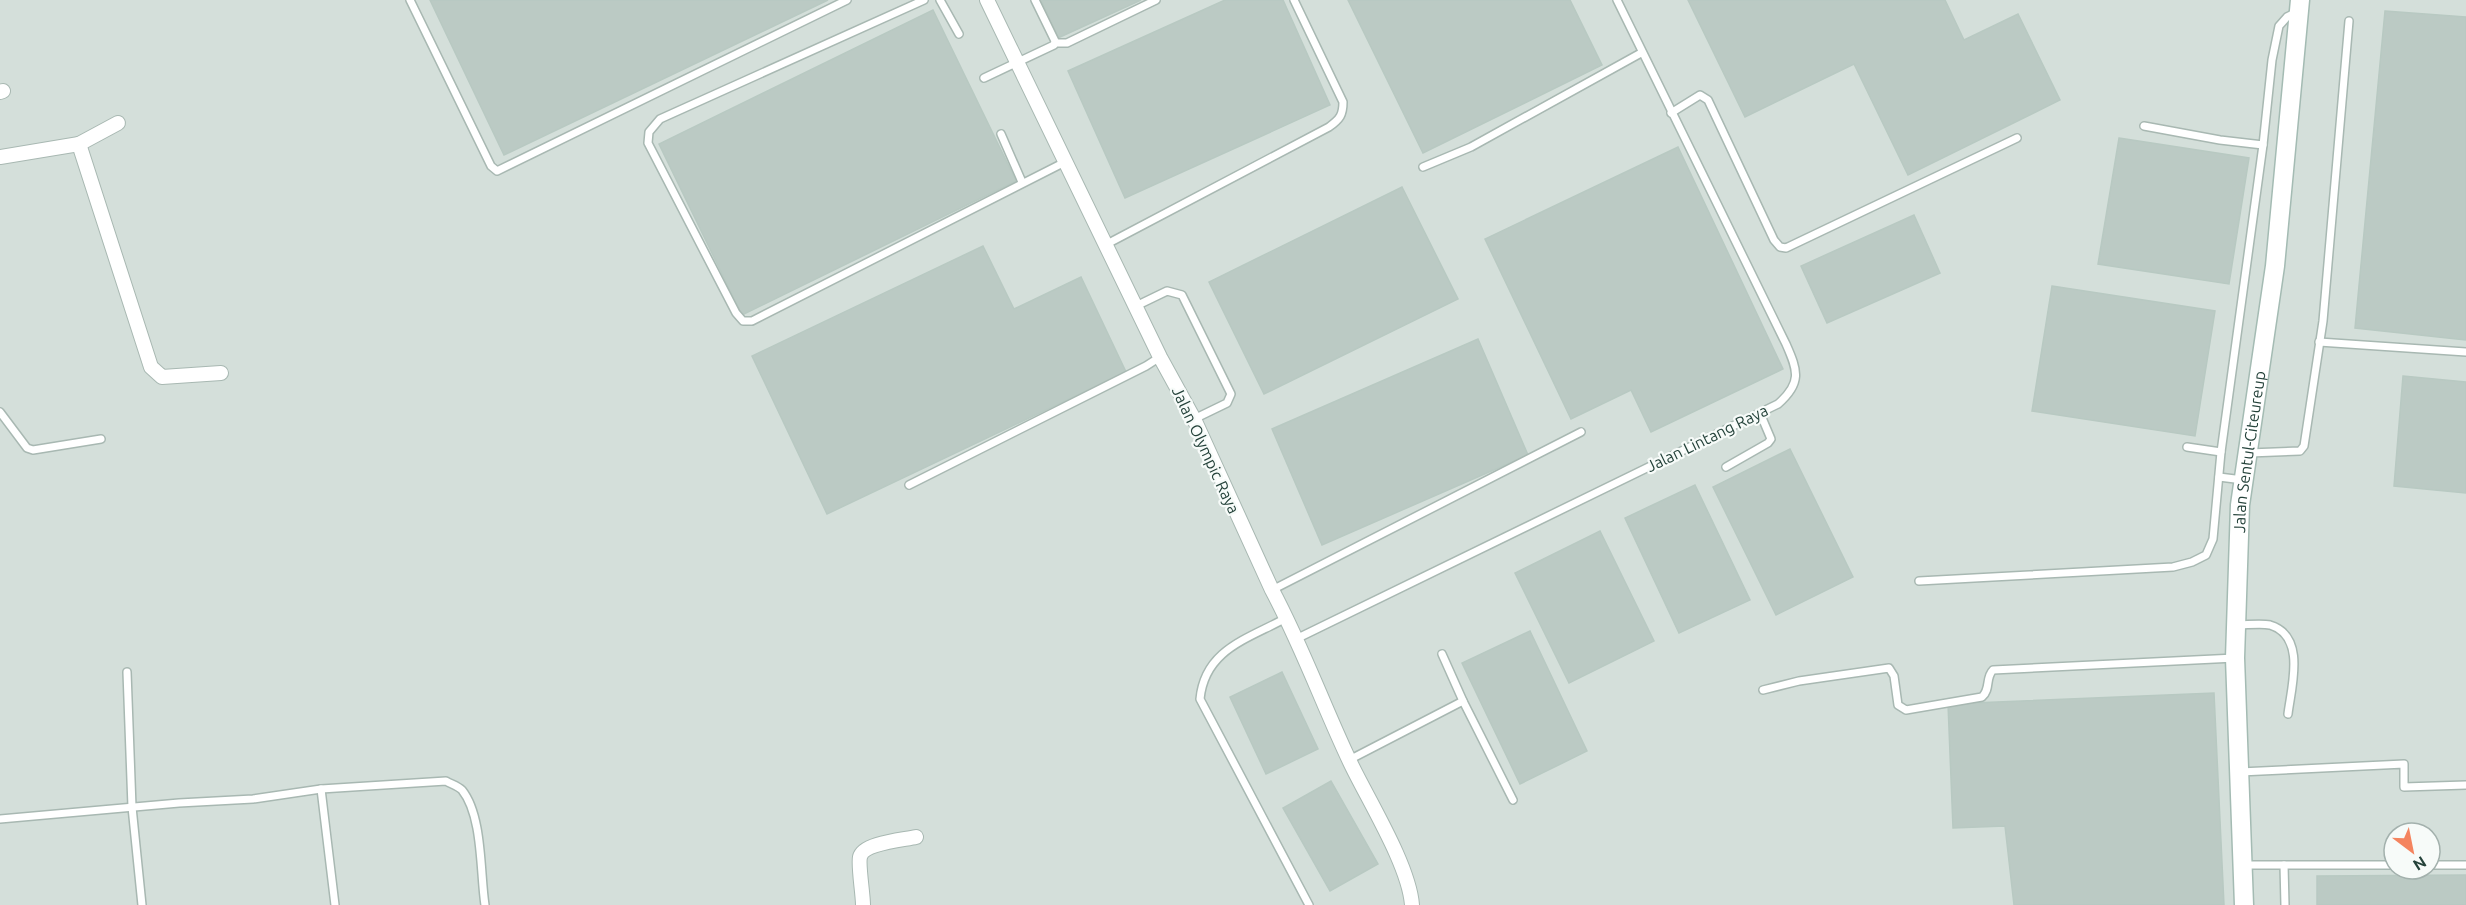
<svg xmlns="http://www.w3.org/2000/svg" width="2466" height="905" viewBox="0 0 2466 905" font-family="Ubuntu,sans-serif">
<rect width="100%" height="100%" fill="#e6efeb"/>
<path fill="#d4dfda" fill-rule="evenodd" d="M0,0H2466V905H0ZM2394,833H2430V869H2394Z"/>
<g fill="#bbcac4" stroke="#b8c9c2" stroke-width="1.5">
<path d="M430,0H828L504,155Z"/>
<path d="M1041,0H1141L1058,38Z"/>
<path d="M1225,0H1283L1330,105L1125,198L1068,71Z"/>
<path d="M1348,0H1570L1602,65L1423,153Z"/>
<path d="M1688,0H1945L1964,40L2018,14L2060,100L1908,175L1854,64L1745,117Z"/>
<path d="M933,10L1016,181L742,315L659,144Z"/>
<path d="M2385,11L2466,17V340L2355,328Z"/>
<path d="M2119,138L2249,158L2229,284L2098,264Z"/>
<path d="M1678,147L1783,369L1651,432L1631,390L1571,419L1485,239Z"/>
<path d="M1402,187L1458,299L1264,394L1209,282Z"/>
<path d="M1914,215L1940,273L1827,323L1801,266Z"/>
<path d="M983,246L1014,309L1081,277L1126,372L827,514L752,356Z"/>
<path d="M2052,286L2215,311L2195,436L2032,411Z"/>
<path d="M1478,339L1528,455L1322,545L1272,429Z"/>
<path d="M2403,376L2466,382V493L2394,486Z"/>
<path d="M1790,449L1853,577L1776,615L1713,487Z"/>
<path d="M1695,485L1750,600L1679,633L1625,518Z"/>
<path d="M1600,531L1654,641L1569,683L1515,573Z"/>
<path d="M1530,631L1587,751L1520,784L1462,663Z"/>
<path d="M1282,672L1318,749L1266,774L1230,697Z"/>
<path d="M2214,693L2224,905H2014L2005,826L1953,828L1948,704Z"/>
<path d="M1331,781L1378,864L1330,891L1283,808Z"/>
<path d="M2466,875V905H2317V876Z"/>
</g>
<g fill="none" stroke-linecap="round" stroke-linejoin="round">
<g stroke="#a8b8b2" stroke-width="10">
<g id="lane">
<path d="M410,0L491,166L497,171L847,0"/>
<path d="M924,0L660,119L649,132L648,143L736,313L743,321H752L1065,162"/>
<path d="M940,0L959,34"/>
<path d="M1055,43H1067L1156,0"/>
<path d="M984,78L1054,45L1055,41L1035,0"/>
<path d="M1671,113L1700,95L1708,100L1774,240L1780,247L1786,248L2017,138"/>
<path d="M2144,126L2220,140L2263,145L2272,60L2279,26L2287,17L2297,12"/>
<path d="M1001,134L1022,182"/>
<path d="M1423,167L1471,147L1641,53"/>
<path d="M1107,244L1329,127C1340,119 1343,115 1343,102L1294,0"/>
<path d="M1136,306L1167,291L1182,295L1231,394L1227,403L1194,419"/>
<path d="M2319,342L2466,352"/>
<path d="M0,412L27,448L33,450L101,439"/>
<path d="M2187,447L2221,452"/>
<path d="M2249,453L2300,451L2304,446L2323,321L2349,21"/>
<path d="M1726,467L1768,443L1771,439L1760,413"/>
<path d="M2219,477L2243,480"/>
<path d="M909,485L1146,366L1160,357"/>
<path d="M1919,581L2173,567L2192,562L2206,555L2213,539L2221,452L2263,145"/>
<path d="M1272,590L1581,432"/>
<path d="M1286,618C1248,639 1205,649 1200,699L1309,905"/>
<path d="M2237,625C2247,625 2261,623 2270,625C2307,636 2291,688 2288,714"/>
<path d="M1296,639L1778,404C1802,383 1798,371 1786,344L1617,0"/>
<path d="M1442,654L1463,701"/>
<path d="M127,672L132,807L142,905"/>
<path d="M1763,690L1799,681L1889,668L1894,676L1898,705L1906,710L1982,697C1991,689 1985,678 1993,670L2235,658"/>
<path d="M1349,760L1463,701L1513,800"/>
<path d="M2240,772L2404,764V787L2466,785"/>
<path d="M321,789L335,905"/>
<path d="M0,819L179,803L253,799L321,789L446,781C451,784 458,786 462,790C483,816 480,873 485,905"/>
<path d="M2244,865H2394"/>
<path d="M2284,865L2285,905"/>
<path d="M2430,865H2466"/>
</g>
</g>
<g stroke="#a8b8b2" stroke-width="16">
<g id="street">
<path d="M987,0L1160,357L1194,419L1272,590C1302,646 1323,705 1350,762C1368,800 1409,865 1412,905"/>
<path d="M0,92L3,91"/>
<path d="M79,144L118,123"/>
<path d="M0,157L79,144L151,367L162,377L221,373"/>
<path d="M863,905C863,894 858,865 860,857C863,843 903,840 916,837"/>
</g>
</g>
<g stroke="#a4bbb3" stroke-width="21">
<g id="secondary">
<path id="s1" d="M2244,905L2235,658L2240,505L2275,266L2300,0"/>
</g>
</g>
<use href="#lane" stroke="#fff" stroke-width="7"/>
<use href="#street" stroke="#fff" stroke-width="14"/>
<use href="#secondary" stroke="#fff" stroke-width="18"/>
</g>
<g text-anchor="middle" stroke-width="4.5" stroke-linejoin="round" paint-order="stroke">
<g font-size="16" fill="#24423a" stroke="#f7fbf9">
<text transform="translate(1707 438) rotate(-26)" y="6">Jalan Lintang Raya</text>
<text transform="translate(1206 450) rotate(65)" y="6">Jalan Olympic Raya</text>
<text dy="6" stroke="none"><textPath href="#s1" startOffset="454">Jalan Sentul-Citeureup</textPath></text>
</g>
</g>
<g transform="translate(2412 851) rotate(148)"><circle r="28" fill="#f7fbf9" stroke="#a3b1ad" stroke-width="1.5"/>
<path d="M0-4.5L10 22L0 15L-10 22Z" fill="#f4845f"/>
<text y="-9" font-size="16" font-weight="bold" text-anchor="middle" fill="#24423a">N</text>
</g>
</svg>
